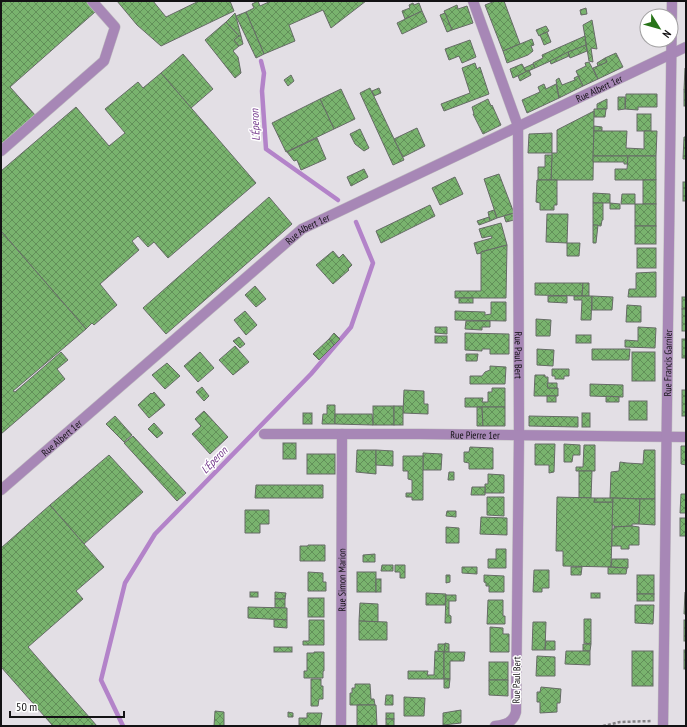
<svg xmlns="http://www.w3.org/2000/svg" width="687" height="727" viewBox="0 0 687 727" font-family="'PT Sans Narrow',sans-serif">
<defs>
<pattern id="building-cross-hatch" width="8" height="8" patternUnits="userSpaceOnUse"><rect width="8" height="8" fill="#79b36e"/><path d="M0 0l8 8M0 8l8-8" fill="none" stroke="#629059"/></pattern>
</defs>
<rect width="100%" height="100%" fill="#e3dfe5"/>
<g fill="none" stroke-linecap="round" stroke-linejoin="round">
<g stroke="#b383c9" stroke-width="4.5">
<path d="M261,61L264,73L262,91L266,149L338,200"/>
<path d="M123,726L101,680L125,583L155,534L311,374L351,327L373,263L356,222"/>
</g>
</g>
<g fill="url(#building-cross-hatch)" stroke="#666b66">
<path d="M1,1H86L95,12L10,87L36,116L1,147Z"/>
<path d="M117,1H153L166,17L199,1H230L234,11L161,46L137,25Z"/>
<path d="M258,1L260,6L271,1H366L331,28L323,10L289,25L295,41L264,54L246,12L254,8L252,4Z"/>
<path d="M495,1H504L520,44L503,51L485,5Z"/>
<path d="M413,3L414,5L419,3L422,11L405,19L402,11L410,8L409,5Z"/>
<path d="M457,5L458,9L467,6L473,23L452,30L444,11Z"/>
<path d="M586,8L587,14L581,15L580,10Z"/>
<path d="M422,11L427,22L402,34L397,23Z"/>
<path d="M246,12L264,54L256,58L236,16Z"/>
<path d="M235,13L241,36H239L226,22Z"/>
<path d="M445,13L452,30L447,32L440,15Z"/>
<path d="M592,20L597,49L591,48L593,62L589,61L583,25Z"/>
<path d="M226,22L239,36L234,40L239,46L233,51L238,57L241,73L235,78L205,40Z"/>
<path d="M546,26L549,31L539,36L536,30Z"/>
<path d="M547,32L551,42L544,45L540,35Z"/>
<path d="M239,36H241L243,44L239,46L234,40Z"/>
<path d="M585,36L586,45L535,68L533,63L543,58L542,55Z"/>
<path d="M532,39L534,45L531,46L533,51L528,55L507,63L503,51Z"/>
<path d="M470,40L476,57L462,63L459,56L449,60L445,49Z"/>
<path d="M586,45L587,51L570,58L568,52Z"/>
<path d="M568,52L569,56L551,64L550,61Z"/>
<path d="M616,53L623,67L598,79L593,68L607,62L605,58Z"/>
<path d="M183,54L213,89L191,108L161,73Z"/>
<path d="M605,58L607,62L598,66L597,63Z"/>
<path d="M589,62L598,79L583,86L576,71L586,66L585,63Z"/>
<path d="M475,63L477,69L480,67L489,94L444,111L441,104L470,93L462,68Z"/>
<path d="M522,64L526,72L513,78L510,69Z"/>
<path d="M533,64L535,68L526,72L524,68Z"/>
<path d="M685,68H686V90H684Z"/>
<path d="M529,70L531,75L520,81L518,76Z"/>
<path d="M161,73L256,183L168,258L154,242L148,247L138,236L132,241L139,250L100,284L117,305L94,325L92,323L86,329L1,231V171L76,107L109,146L125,133L105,109L138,82L143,88Z"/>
<path d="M291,75L294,81L288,86L284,80Z"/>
<path d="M578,76L583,86L559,98L556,80L559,78L562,85L575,80L574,78Z"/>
<path d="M544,84L546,89L556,84L559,98L527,113L522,100L540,92L538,87Z"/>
<path d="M370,88L404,160L393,165L360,93Z"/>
<path d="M379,88L381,93L374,96L372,91Z"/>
<path d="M341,89L355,119L334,129L320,99Z"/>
<rect x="684" y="90" width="2" height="16"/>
<path d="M626,94H657V107H638V110L625,109Z"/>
<path d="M618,97H625V109L618,110Z"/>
<path d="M320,99L334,129L286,152L272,123Z"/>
<path d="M488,99L491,106L492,105L501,125L483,134L473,114H474L472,107Z"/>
<path d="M607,99V109H597V104Z"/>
<path d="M594,109H606L605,117H594Z"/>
<path d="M594,111L593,180H551L552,153H557V130Z"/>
<rect x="637" y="114" width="14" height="17"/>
<path d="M594,126L602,127V131H594Z"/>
<path d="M417,128L425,146L403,157L394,139Z"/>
<path d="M360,129L369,148L364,151L355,144L350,134Z"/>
<path d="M594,131H627L626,148L644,149V131H657L656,156H593Z"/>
<path d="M552,133V153H528L529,134Z"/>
<path d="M684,137H686V159H683Z"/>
<path d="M317,138L326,159L301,170L297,160L294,161L287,152Z"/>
<path d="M545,155H552L551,180H538V167H545Z"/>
<path d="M593,156H628V164H624V162H593Z"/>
<path d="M628,156H656V180H615V169H627Z"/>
<path d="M364,169L368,177L351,186L347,177Z"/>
<path d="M499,174L514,213L497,218L484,179Z"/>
<path d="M455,177L463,194L440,205L432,188Z"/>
<path d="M537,180H557V205H554V210H540V203L536,202Z"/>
<rect x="643" y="180" width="13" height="24"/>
<rect x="683" y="182" width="3" height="19"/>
<path d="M593,193L610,194V203H593Z"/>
<path d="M622,194H635V204H621Z"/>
<path d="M269,197L292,224L166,334L143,308Z"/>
<path d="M593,203H603V220H602L601,226L593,225Z"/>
<path d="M610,203L620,204V209H610Z"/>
<rect x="635" y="204" width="21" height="22"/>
<path d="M430,205L435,216L381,243L376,231Z"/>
<path d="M494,210L497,218L490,221L488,212Z"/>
<path d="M514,213V220L506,222L504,216Z"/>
<path d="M547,214H568L567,243L546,242Z"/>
<path d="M489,217L490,221L479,225L477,221Z"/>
<path d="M501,223L507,245L481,252V253L477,254L474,243L492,238L491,236L482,238L479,229Z"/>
<path d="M593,225H598L596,243H593Z"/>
<rect x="635" y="226" width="21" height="18"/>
<path d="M1,231L86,329L13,391L15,392L61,352L68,360L57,369L65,379L1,434Z"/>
<path d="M567,243H580L579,256H567Z"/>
<path d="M507,245L506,298H455V291H481V252Z"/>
<rect x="637" y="248" width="19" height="20"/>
<path d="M333,251L339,258L343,254L352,265L348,269L349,270L333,284L316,265Z"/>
<path d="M656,272V297H628L629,289H636V273Z"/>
<path d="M535,283H583L582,296L535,295Z"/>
<path d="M583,283H589V296H582Z"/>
<path d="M255,286L266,299L256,307L245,295Z"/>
<path d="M548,296H567V303L548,302Z"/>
<path d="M574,296H592L591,320H581L582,300H574Z"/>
<path d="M592,296L613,297L612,310H592Z"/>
<rect x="682" y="297" width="4" height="12"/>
<rect x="459" y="298" width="14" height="5"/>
<path d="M491,302H506V321L455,320V311L485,312V315L491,314Z"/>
<path d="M627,305L641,306V322H626Z"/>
<rect x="682" y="309" width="4" height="22"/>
<path d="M245,311L257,325L246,335L234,320Z"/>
<path d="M536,319L551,320L550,336H536Z"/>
<path d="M466,321H490V327H482V330L465,329Z"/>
<path d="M435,327H447V334L435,333Z"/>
<path d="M638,327L656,328L655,348L625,347V340L638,341Z"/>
<path d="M334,333L340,339L334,345L329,339Z"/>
<path d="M465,333L509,334V354H490V349H482V351L465,350Z"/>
<rect x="576" y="335" width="15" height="8"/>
<rect x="435" y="336" width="12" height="7"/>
<path d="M239,337L245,344L240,348L233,341Z"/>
<path d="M329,339L334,345L319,360L313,354Z"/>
<rect x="682" y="339" width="4" height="19"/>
<path d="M235,346L249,362L233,375L219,360Z"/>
<path d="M537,349L554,350L553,366L537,365Z"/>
<path d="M592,349H630L629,360H592Z"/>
<path d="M200,352L214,368L198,382L184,366Z"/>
<rect x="632" y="352" width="23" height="29"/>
<path d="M466,354H478L477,361H466Z"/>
<path d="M167,363L180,376L165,389L152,375Z"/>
<path d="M490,366L506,367L505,384H470V376H482L485,372L490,370Z"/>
<path d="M552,369H569V376H564V379H555V376H552Z"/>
<path d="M535,375H545V377H548V388H558V396H534Z"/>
<path d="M547,383H557V388H548Z"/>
<path d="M590,384L623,385V397L590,396Z"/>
<path d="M202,387L209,396L204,401L196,392Z"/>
<path d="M492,388H505V407H465V398H483L482,402H488V392H492Z"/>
<path d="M404,390L424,391V404H428V414L403,413Z"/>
<rect x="682" y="390" width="4" height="26"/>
<path d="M154,392L165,405L149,418L138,405L151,393L152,394Z"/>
<rect x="547" y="396" width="9" height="6"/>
<path d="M606,396L619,397V402H606Z"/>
<rect x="629" y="401" width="18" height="19"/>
<path d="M327,405H335V424H322L323,414H327Z"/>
<rect x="373" y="406" width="21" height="19"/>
<rect x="394" y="406" width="9" height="19"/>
<path d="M477,407H482L483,426H477Z"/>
<path d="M482,407H505V426H483Z"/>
<path d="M204,411L228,437L210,454L192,434L201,426L195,419Z"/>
<rect x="303" y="413" width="9" height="11"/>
<rect x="582" y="413" width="8" height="14"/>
<path d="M335,414H372L373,425L335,424Z"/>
<path d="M115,416L132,435L124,442L106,424Z"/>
<path d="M529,416L578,417V427L529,426Z"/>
<path d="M154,423L163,433L157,438L148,429Z"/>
<path d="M133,436L186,493L177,501L124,443Z"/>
<rect x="283" y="443" width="13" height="16"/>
<path d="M535,444H555L554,472L549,473V465H535Z"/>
<path d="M564,444L580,445V455H573L572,462H564Z"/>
<path d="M584,445H595V471H576V467H583Z"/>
<path d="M681,446H686V465L681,464Z"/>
<path d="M470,447L493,448V469H469V463L464,462V452H469Z"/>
<path d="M357,450H376V474L356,472Z"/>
<path d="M376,450L393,451V466L376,465Z"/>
<path d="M644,450H655V499L610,498L611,472L619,471L620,462L627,463L643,464Z"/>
<path d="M423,453L442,454L441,470H423Z"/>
<rect x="307" y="454" width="28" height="20"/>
<path d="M109,455L143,492L84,544L50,505Z"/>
<path d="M403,456H423V500H412V497H406V493H412V480L408,479V471H403Z"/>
<path d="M579,471H592L591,498H579Z"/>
<path d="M449,472H454V480H448Z"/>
<path d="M488,474L504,475V493H485V484H488Z"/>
<path d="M256,485H323V498H255Z"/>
<path d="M472,487H485V495H471Z"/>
<path d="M681,494H686V513H680Z"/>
<path d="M487,497H504V516L487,515Z"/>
<path d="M557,497L595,498L594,502H613L611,567L563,566V551H556Z"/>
<path d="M595,498H613V502H594Z"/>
<path d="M613,498L640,499L639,524H632V526L614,527V525H612Z"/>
<path d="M640,499H655V525L639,524Z"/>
<path d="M50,505L104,567L76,591L83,599L28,647L97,726H53L1,667V548Z"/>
<path d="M245,510H269V524H260V533H245Z"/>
<path d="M447,511H456V517L446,516Z"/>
<path d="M481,517L507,518V535L480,534Z"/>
<rect x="680" y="518" width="6" height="18"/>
<path d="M632,526L639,527V545H629V549H621V546H612V529H614V527Z"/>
<path d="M446,527L459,528V543H446Z"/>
<path d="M308,545H325V561H300V546H308Z"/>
<path d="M496,549H506V568H488V559H496Z"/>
<path d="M375,554V562H363V555Z"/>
<path d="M612,559H628V568L611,567Z"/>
<path d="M382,565H393V571H381Z"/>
<path d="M395,565H405V578H400V572H395Z"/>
<path d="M462,567H477V574L462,573Z"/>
<path d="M571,567H582L581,575H571Z"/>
<path d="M608,567L627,568L626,574H608Z"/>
<path d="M534,570H549V588H542V592H533Z"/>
<path d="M308,572L323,573V582H326V591H308Z"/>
<rect x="357" y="572" width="19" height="20"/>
<path d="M446,575H450V582L446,583Z"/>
<path d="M484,575L504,576V592H489V586H486V583L484,582Z"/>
<rect x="637" y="575" width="17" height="19"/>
<rect x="376" y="579" width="5" height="13"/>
<rect x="250" y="592" width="8" height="5"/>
<path d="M275,592L286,593L285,599H275Z"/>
<path d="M685,592H686V614H684Z"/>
<path d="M426,593L446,594L445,605H426Z"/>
<rect x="591" y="593" width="9" height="5"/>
<rect x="637" y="594" width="17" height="7"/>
<path d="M446,595H456V601H449V615L451,616V623H445Z"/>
<rect x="308" y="598" width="16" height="19"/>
<rect x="275" y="599" width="10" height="9"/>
<path d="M488,600H503V616H505V624H487Z"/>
<path d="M360,603L378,604V622L359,621Z"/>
<path d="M635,605H654L653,624L635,623Z"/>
<path d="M248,607L287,608V620L248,618Z"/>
<path d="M274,619L287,620V628L274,627Z"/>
<path d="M584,619H591V644L584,643Z"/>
<path d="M309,620H324V645H303V641H309Z"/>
<rect x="684" y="620" width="2" height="21"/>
<path d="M359,621L387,622V640H359Z"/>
<path d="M533,622H546L545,650H532Z"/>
<path d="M490,627L503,628V634H509V652H490Z"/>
<path d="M546,641H555V650H545Z"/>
<path d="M445,643L449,644V652H444Z"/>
<path d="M438,644H445L444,652H438Z"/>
<path d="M583,644H591L590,651H583Z"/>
<rect x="274" y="647" width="18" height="5"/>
<rect x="684" y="650" width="2" height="19"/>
<path d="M435,651L444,652V679H408V671H428L427,675H434Z"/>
<path d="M566,651H590V665L565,664Z"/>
<rect x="632" y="651" width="21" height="35"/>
<path d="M314,652H324V671H323V678H304V671H307V653H314Z"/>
<path d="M444,652H465L464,661H450V679H444Z"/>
<path d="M537,656L555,657V676H536Z"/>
<rect x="489" y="662" width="19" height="18"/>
<path d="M311,679H321V686H323V699H319L318,706H311Z"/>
<path d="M444,679H450L449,688H444Z"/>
<path d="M489,680H508V696L489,695Z"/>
<path d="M355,684H370L371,699H374L375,705H350V693H352V688H355Z"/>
<path d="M541,687L561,689L560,703H557V712L540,713V702H537V692H540Z"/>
<path d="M386,695H393V705H385Z"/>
<path d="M404,697L425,698L424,716H404Z"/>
<path d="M357,705H376L377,726H357Z"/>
<path d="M461,710V723L443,725V713Z"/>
<path d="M215,711L224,712V726H214Z"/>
<path d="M288,712L293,713V717H288Z"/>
<path d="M307,713H322L320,725L323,726H299V718H307Z"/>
<rect x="386" y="713" width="8" height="6"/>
<rect x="386" y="719" width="8" height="7"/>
</g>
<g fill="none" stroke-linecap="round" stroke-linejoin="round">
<g stroke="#bebabf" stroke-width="11">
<g id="minor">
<path id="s1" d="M473,1L518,126L519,435L516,712C513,723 505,725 495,726"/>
<path d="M1,151L104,61L115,27L92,1"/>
<path id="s2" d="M264,434H420L686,437"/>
<path id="s3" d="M1,490L302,229L686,47"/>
<path id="s4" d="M341,726L342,434"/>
<path id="s5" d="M663,726L672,1"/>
</g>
</g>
<path stroke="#858286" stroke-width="2.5" stroke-dasharray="3 2" stroke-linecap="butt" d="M603,726L620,722L652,721"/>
<use href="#minor" stroke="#a787b6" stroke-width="10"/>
</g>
<g text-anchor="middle" stroke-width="3" stroke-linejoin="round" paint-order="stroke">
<g font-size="10" fill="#131214" stroke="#fff">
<text dy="4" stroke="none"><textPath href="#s3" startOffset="727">Rue Albert 1er</textPath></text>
<text dy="4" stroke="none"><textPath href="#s3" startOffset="403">Rue Albert 1er</textPath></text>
<text dy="4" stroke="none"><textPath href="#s1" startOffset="362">Rue Paul Bert</textPath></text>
<text dy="4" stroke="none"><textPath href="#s5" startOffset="363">Rue Francis Garnier</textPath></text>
<text dy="4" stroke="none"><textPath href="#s2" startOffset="211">Rue Pierre 1er</textPath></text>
<text dy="4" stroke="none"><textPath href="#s3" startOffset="80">Rue Albert 1er</textPath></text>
<text dy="4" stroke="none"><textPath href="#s4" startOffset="146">Rue Simon Marion</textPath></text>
<text transform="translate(516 680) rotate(-89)" y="4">Rue Paul Bert</text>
</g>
<g font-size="11" font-style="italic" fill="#713589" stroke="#fff">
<text transform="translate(255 125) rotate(-93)" y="4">L'Éperon</text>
<text transform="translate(214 460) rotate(-46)" y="4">L'Éperon</text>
</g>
</g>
<rect width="687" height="727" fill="none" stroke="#131214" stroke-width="4"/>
<g transform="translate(659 28) rotate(127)"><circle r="19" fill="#ffffff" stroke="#a1a0a1"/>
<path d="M0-3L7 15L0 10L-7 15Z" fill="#287419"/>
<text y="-6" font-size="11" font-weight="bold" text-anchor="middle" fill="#131214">N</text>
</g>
<path d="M10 711v6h114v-6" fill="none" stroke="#131214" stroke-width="2"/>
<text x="16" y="711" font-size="12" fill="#131214" stroke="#ffffff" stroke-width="3" paint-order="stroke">50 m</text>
</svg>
